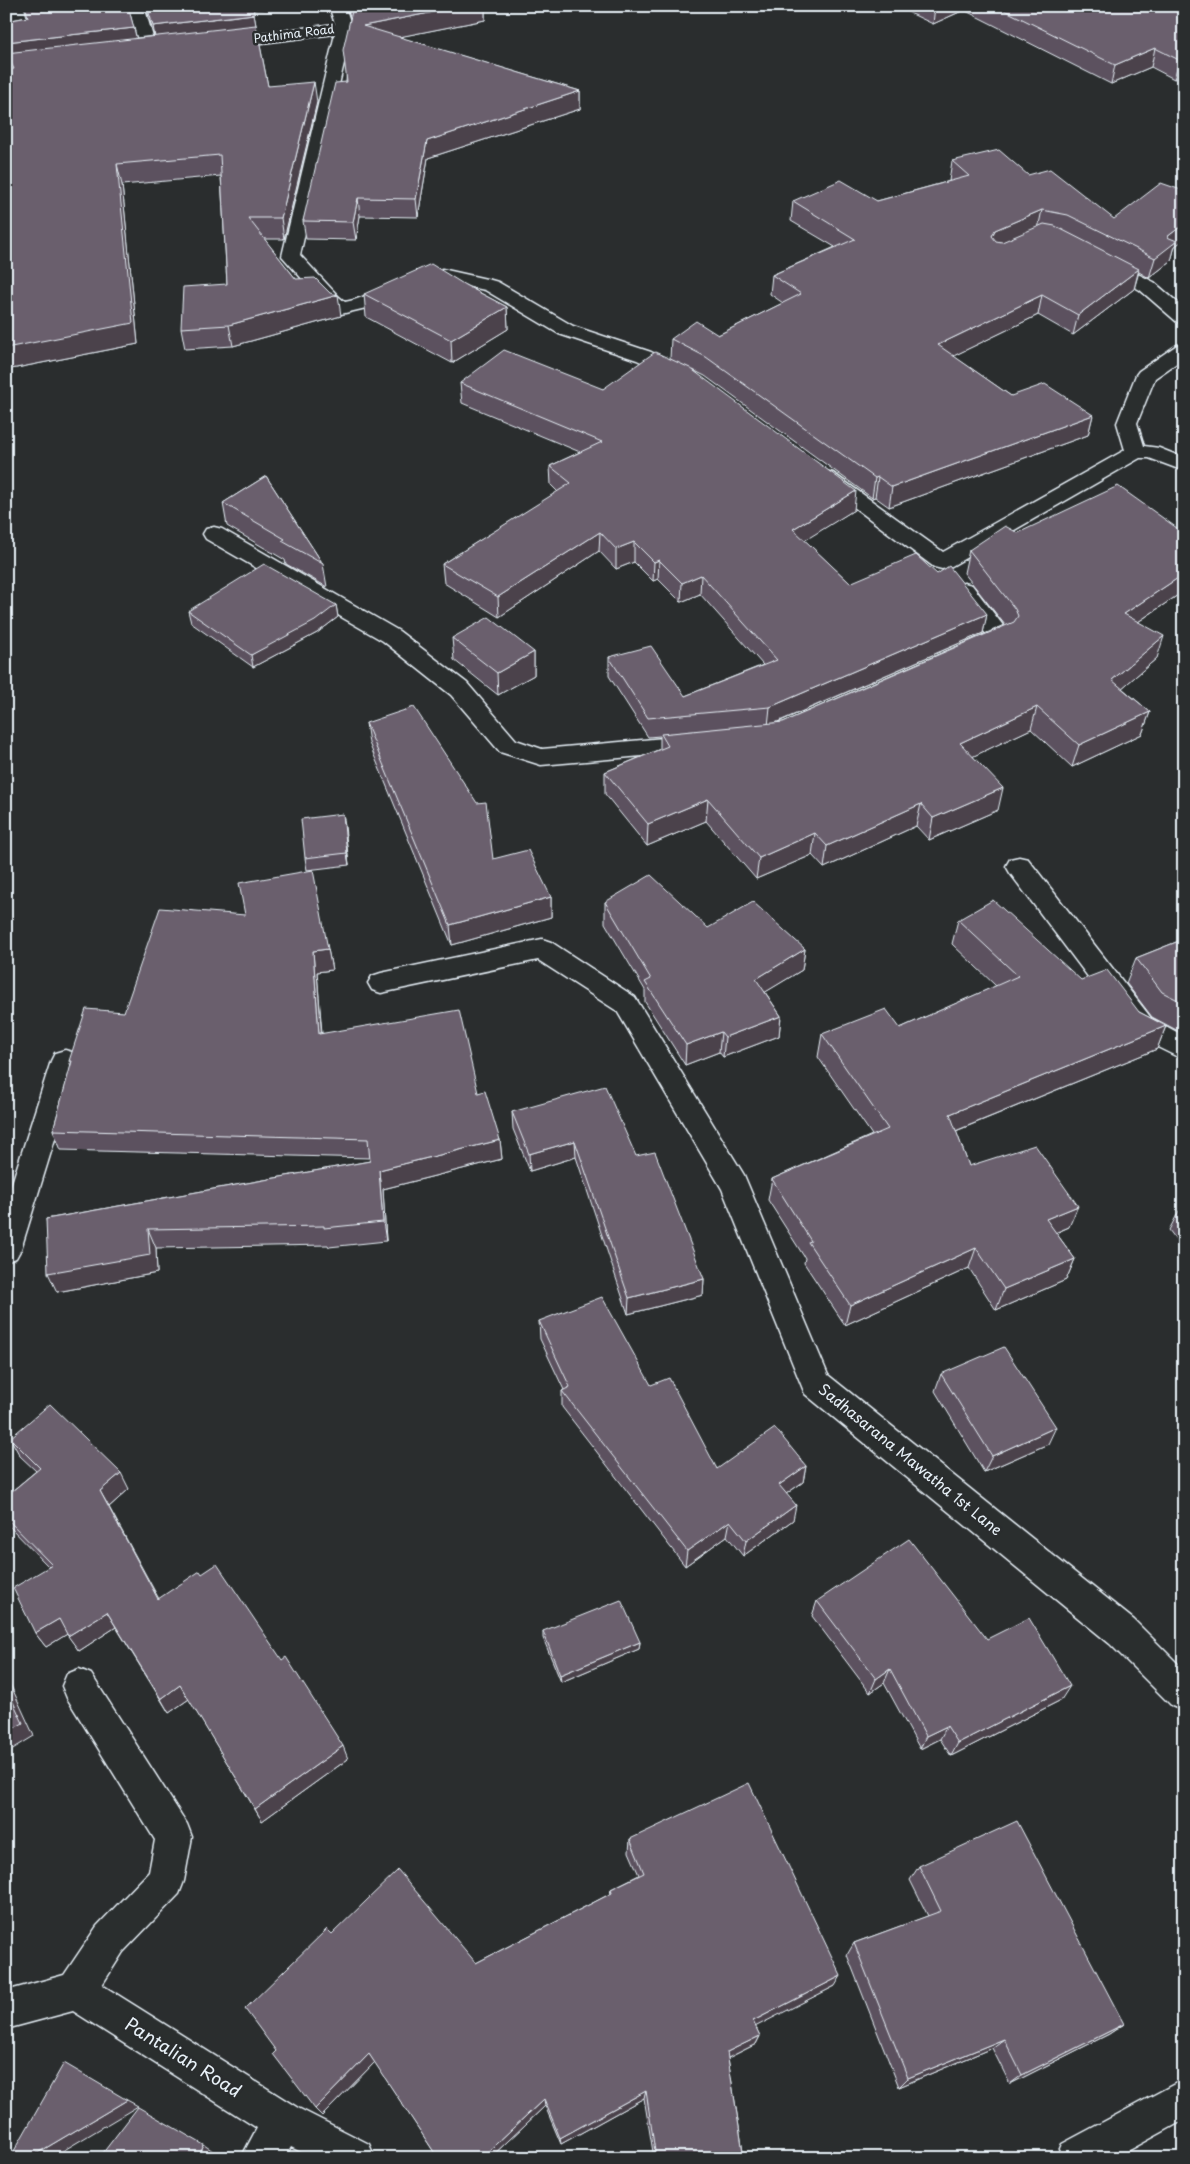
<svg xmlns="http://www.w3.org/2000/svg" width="1190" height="2164" viewBox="0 0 1190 2164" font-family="'Playpen Sans',sans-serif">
<rect width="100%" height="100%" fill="#2a2d2e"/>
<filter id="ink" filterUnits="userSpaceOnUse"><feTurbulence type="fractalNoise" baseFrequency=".02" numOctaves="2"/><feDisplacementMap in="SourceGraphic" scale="10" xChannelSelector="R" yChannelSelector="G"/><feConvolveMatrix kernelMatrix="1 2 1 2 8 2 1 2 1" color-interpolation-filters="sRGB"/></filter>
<g filter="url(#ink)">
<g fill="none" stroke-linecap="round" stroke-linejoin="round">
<g stroke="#e8f1f8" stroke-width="3">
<g id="street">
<path d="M128,6H144L157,51L155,54H143L141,51Z"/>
<path d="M329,6H345L352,28L300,255L339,297L345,302L354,300L442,269L491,280L498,282L573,326L651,352L688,370L691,374L688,378L681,380L674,378L637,360L559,334L485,290L443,281L366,308L341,314L334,312L325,305L282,256L335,34L222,48L216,46L214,43L216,40L222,38L335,24Z"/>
<path d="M47,57L53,59L55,62L53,65L6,72V62Z"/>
<path d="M1103,257L1154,282L1184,308V324L1177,322L1140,290L1097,267L1094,263L1097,259Z"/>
<path d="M1184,343V358L1155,378L1137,423L1144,446L1159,448L1184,458V471L1149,458H1140L950,567L942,569L934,567L819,481L816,477L819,473L826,471L833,473L943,552L1125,450L1117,423L1136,375L1139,371L1177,345Z"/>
<path d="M214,527L222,529L399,631L467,683L516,740L542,749L698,735L706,737L710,743L706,749L698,751L541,765L500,752L451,695L383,641L206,539L203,534L206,529Z"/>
<path d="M964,583L972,585L1008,632L1011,637L1008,642L983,653L975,656L967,653L964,648L967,643L986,634L953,590L956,585Z"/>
<path d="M1019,857L1028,859L1151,1018L1184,1036V1060L1131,1034L1010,873L1006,866L1010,859Z"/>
<path d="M542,939L551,942L635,997L744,1175L828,1375L1134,1620L1184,1670V1711L1172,1706L1110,1644L805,1394L722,1189L617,1011L538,960L381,993L372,990L368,983L372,976L381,973Z"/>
<path d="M65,1050L75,1053L79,1061L21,1249L16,1258L6,1262V1202L51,1061L55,1053Z"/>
<path d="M79,1669L91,1674L187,1824L192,1837L184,1881L179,1894L123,1952L102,1985L298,2108L369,2144L375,2158H313L291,2147L284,2158H241L257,2128L73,2011L6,2029V1991L64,1975L97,1926L149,1872L155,1840L67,1698L62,1686L67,1674Z"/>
<path d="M1184,2079V2120L1115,2158H1056L1062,2144Z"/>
</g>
</g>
<use href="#street" fill="#2a2d2e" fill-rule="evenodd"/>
</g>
<g fill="#5c515e" stroke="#e8f1f8">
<path d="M24,6H128L136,38L154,36L146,6H284L253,10L268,86L317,102L284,239H264L296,279L341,316L233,346L185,349L181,328L227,284L221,176L122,185L138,344L6,370V70L11,69L8,60H6V21L27,17Z"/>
<path d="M347,6H485V20L398,37L580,91V109L428,158L418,217L360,216L356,240L306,239L303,221L346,82L350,18Z"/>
<path d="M895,6H1184V75L1174,79L1151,67L1111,84L964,10L933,24Z"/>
<path d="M952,161L1028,175L1114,219L1175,246L1171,261L1149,278L1139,272L1134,289L1073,335L1038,315L953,356L1011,396L1093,415L1088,435L889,507L875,497L872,498L705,376L693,370L854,510L804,540L850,583L937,574L987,614L983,633L776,723L783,722L1005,625L964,573L969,550L1018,533H1184V591L1138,622L1157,658L1122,688L1150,712L1142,734L1072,767L1031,729L973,756L998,810L929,840L916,826L824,868L812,855L756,879L706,821L647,846L605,794V772L660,749V736L648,737L609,676V657L685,696L763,665L700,594L681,602L658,579L653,581L634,562L616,569L599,551L499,617L444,583L442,564L558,492L551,485L550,466L580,452L462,403L460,383L603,389L670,359L671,339L718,335L783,303L770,294L772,275L835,247L791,221L793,201H877L950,181H949Z"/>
<path d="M465,285L507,307L508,329L452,363L366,317L364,294Z"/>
<path d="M266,476L323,564L327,587L286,564L285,560L227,526L223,503Z"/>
<path d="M336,605L338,617L317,633L253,667L191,623L188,611Z"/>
<path d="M452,638L534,652V675L498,695L454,660Z"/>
<path d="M366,723L493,859L551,897V917L452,945L369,743Z"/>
<path d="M343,814L349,865L307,870L305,858Z"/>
<path d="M605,902L708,928L805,949L802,970L765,992L781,1016L779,1036L723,1057L719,1052L685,1065L645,1002V990L605,923Z"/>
<path d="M958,920L1081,980L1139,1012L1166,1026L1157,1049L956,1131L969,1166L1069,1227L1056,1233L1075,1259L1066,1280L996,1310L969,1268L845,1325L804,1263L805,1258L768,1200L772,1179L872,1135L818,1057L822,1034L900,1028L996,986L952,944Z"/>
<path d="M1184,939V1034L1152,1017L1126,983L1136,958Z"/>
<path d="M328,949L332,970L317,972L322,1033L478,1093L500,1140L502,1159L383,1189L386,1241L329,1247L328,1245L156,1248L157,1273L57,1292L46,1219L370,1161V1158L61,1150L53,1130L71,1066L69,1061L124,1012Z"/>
<path d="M512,1112L636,1156L704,1279L703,1295L628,1314L576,1157L530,1171L513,1129Z"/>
<path d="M1184,1209V1250L1169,1230L1179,1211Z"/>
<path d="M539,1321L651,1385L717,1469L806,1466L803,1482L786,1494L793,1520L743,1556L727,1536L685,1566L562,1407V1391L564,1390L540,1339Z"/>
<path d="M941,1374L1048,1444L984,1472L935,1391Z"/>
<path d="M10,1438L129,1489L109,1507L159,1599L348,1759L262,1821L189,1699L169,1713L116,1627L79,1651L67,1634L46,1647L35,1633L49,1567L6,1523V1496L36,1471L20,1456Z"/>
<path d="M817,1601L987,1639L1061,1700L951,1756L940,1739L920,1749L884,1683L870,1693L812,1616Z"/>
<path d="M543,1631L640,1642L639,1649L561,1682L543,1638Z"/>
<path d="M630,1839L835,1986L755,2026L760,2036L756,2044L728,2058L744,2158H654L644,2098L561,2144L545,2106L490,2158H438L375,2062L322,2116L276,2051L332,1934L476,1963L610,1894L611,1889L639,1875L629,1852Z"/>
<path d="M919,1866L1124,2024L1109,2034L1010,2084L992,2048L899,2087L847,1955L854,1943L928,1916L910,1880Z"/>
</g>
<g fill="#4b424c" stroke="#e8f1f8">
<path d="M252,6H284L253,10Z"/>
<path d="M465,6H485V20L364,44L363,26Z"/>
<path d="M935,6H964V10L933,24Z"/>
<path d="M254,14L257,31L156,43L153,26Z"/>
<path d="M134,28L138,45L6,53L8,60H6V42Z"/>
<path d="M1155,48L1151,67L1111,84L1115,65Z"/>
<path d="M1184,58V75L1174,79L1179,60Z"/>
<path d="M314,82L317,102L284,239L281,218Z"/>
<path d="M580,91V109L428,158L418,217L416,199L427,141Z"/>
<path d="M117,164L122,185L138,344L6,370V348Z"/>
<path d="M358,198L360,216L356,240L353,222Z"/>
<path d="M1042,210L1038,229L992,250V236L995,230Z"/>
<path d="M1184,224V240L1175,246L1171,261L1149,278L1155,258L1167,237Z"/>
<path d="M1139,269L1134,289L1073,335L1078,315Z"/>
<path d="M338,295L341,316L233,346L229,325Z"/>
<path d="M1042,295L1038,315L935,365L938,345Z"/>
<path d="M507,307L508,329L452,363L451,340Z"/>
<path d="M1093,415L1088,435L889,507L892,487Z"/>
<path d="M878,477L875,497L872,498L875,478Z"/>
<path d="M856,491L854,510L791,549L793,529Z"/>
<path d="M600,532L599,551L499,617L498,597Z"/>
<path d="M634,542V562L616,569V549Z"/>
<path d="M659,560L658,579L653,581L654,562Z"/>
<path d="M1184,574V591L1117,636L1124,614Z"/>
<path d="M701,575L700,594L681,602L682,583Z"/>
<path d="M336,605L338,617L317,633L253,667L251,655Z"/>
<path d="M987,614L983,633L768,726L770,707Z"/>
<path d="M1164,636L1157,658L1106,702L1112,680Z"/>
<path d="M534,652V675L498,695L497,673Z"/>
<path d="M1037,707L1031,729L955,765L960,743Z"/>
<path d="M1150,712L1142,734L1072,767L1079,745Z"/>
<path d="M1003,788L998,810L929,840L933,818Z"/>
<path d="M708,799L706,821L647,846L648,824Z"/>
<path d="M921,804L916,826L824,868L827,846Z"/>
<path d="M343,814L345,826L349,865L347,853Z"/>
<path d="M815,833L812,855L756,879L759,858Z"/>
<path d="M551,897V917L452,945L450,925Z"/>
<path d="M328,949L332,970L317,972L323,1054L319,1034L313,951Z"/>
<path d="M805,949L802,970L754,999L756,979Z"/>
<path d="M781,1016L779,1036L723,1057L725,1037Z"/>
<path d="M1166,1026L1157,1049L943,1136L950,1114Z"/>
<path d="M721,1032L719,1052L685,1065L686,1045Z"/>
<path d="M500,1140L502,1159L383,1189L386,1241L383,1222L379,1170Z"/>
<path d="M575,1141L576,1157L530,1171L529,1154Z"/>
<path d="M1078,1206L1069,1227L1038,1240L1046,1219Z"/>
<path d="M148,1229L156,1248L157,1273L57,1292L48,1273Z"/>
<path d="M976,1248L969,1268L845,1325L850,1305Z"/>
<path d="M1075,1259L1066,1280L996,1310L1004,1289Z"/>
<path d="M704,1279L703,1295L628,1314L629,1298Z"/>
<path d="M1056,1427L1048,1444L984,1472L992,1456Z"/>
<path d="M806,1466L803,1482L776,1501L779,1485Z"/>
<path d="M121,1473L129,1489L109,1507L100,1491Z"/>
<path d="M796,1505L793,1520L743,1556L746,1541Z"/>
<path d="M730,1521L727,1536L685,1566L687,1551Z"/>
<path d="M107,1612L116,1627L79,1651L68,1636Z"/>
<path d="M59,1619L69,1633L46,1647L35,1633Z"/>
<path d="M640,1642L639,1649L561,1682L560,1675Z"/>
<path d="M890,1669L884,1683L870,1693L876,1679Z"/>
<path d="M6,1675L34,1736L6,1753Z"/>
<path d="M180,1685L189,1699L169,1713L161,1699Z"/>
<path d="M1070,1686L1061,1700L951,1756L958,1743Z"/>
<path d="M947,1726L940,1739L920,1749L926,1736Z"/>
<path d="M343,1746L348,1759L262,1821L255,1809Z"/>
<path d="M841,1976L835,1986L749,2030L753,2021Z"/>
<path d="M1124,2024L1109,2034L1010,2084L1022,2075Z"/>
<path d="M760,2036L756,2044L724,2060L727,2052Z"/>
<path d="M1004,2039L992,2048L899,2087L908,2078Z"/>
<path d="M369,2054L375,2062L322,2116L315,2109Z"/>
<path d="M646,2091L644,2098L561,2144L560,2138Z"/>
<path d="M544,2099L545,2106L490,2158H481Z"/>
<path d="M127,2100L138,2106L51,2158H29Z"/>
<path d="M204,2145L213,2151L209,2158H198Z"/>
</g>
<g fill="#6b5e6d" stroke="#e8f1f8">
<path d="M25,6H128L134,28L6,42V21L28,17Z"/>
<path d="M147,6H253L254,14L153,26Z"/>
<path d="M350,6H465L363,26L580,91L427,141L416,199L358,198L353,222L303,221L335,83L347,82L343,50L352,11Z"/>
<path d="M996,6H1184V58L1179,60L1155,48L1115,65Z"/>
<path d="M256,25L268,86L314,82L281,218H248L296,279L315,278L330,293L338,295L229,325L181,328L183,287L227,284L220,155L117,164L133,323L6,348V70L14,69L6,53Z"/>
<path d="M999,150L1028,175L1050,169L1114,219L1161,183L1184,191V224L1167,237L1177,241L1155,258L1068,215L1042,210L995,230L992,236L996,241L1002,242L1044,224L1055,226L1139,269L1078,315L1042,295L938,345L1011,396L1045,384L1093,415L892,487L878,477L875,478L706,357L671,339L696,321L718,335L801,294L772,275L855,239L793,201L841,180L877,201L969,176L952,161Z"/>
<path d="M431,264L465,285L507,307L451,340L364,294Z"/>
<path d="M504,350L603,389L655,352L690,368L856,491L793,529L850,583L916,555L937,574L949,566L987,614L770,707L648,718L609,657L651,646L685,696L777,660L701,575L682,583L659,560L654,562L634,542L616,549L600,532L498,597L442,564L571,483L550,466L602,442L460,383Z"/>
<path d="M266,476L323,564L282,541L285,539L223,503Z"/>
<path d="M1118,486L1184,533V574L1124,614L1164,636L1112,680L1150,712L1079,745L1037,707L960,743L1003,788L933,818L921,804L827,846L815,833L759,858L708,799L648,824L605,772L668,746L661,734L783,722L1014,622L1018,616L1015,609L969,550L1005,526L1018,533Z"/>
<path d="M264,564L336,605L315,621L251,655L188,611Z"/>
<path d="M489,617L534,652L497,673L452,638Z"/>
<path d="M414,707L477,803L486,802L493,859L528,850L551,897L450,925L366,723Z"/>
<path d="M343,814L347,853L305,858L301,819Z"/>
<path d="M313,870L328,949L313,951L319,1034L459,1010L478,1093L485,1091L500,1140L379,1170L383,1222L324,1228V1226L148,1229L150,1255L48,1273L46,1219L370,1161L368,1139L53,1130L72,1061H69L86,1009L124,1012L160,908L245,915L239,883Z"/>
<path d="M651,875L708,928L753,902L805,949L756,979L781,1016L725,1037L721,1032L686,1045L645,982L651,979L605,902Z"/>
<path d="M993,900L1081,980L1107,970L1139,1012L1166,1026L950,1114L969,1166L1035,1145L1078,1206L1046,1219L1075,1259L1004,1289L976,1248L850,1305L808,1242L811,1241L772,1179L888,1129L822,1034L886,1009L900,1028L1018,976L958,920Z"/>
<path d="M1184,939V1003L1162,992L1136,958Z"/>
<path d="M605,1086L636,1156L655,1152L704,1279L629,1298L575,1141L529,1154L512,1112Z"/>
<path d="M1184,1209V1217L1179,1211Z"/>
<path d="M602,1297L651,1385L669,1378L717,1469L775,1428L806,1466L779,1485L796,1505L746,1541L730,1521L687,1551L562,1391L570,1387L539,1321Z"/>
<path d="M1004,1347L1056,1427L992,1456L941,1374Z"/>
<path d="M50,1404L121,1473L100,1491L158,1599L200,1571L202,1574L217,1564L282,1660L286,1657L343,1746L255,1809L180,1685L161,1699L107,1612L68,1636L59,1619L35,1633L13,1588L52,1565L6,1518V1496L40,1468L10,1438Z"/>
<path d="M909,1539L987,1639L1029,1618L1070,1686L958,1743L947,1726L926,1736L890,1669L876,1679L817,1601Z"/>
<path d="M621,1600L640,1642L560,1675L543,1631Z"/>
<path d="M6,1687L23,1723L6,1733Z"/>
<path d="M749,1783L841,1976L753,2021L760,2036L727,2052L744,2158H656L646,2091L560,2138L544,2099L481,2158H438L369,2054L315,2109L273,2054L276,2051L245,2009L327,1929L332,1934L398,1870L476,1963L612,1893L611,1889L644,1873L630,1839Z"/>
<path d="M1017,1821L1124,2024L1022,2075L1004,2039L908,2078L854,1943L941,1911L919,1866Z"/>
<path d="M64,2063L127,2100L29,2158H10Z"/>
<path d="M138,2107L204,2145L198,2158H99Z"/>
</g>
</g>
<g text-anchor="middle" stroke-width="5" stroke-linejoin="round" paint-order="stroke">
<g font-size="12" fill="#e8f1f8" stroke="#2a2d2e">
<text transform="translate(294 34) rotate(-7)" y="4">Pathima Road</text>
</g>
<g font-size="15" fill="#e8f1f8" stroke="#2a2d2e">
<text transform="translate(910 1460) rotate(39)" y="5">Sadhasarana Mawatha 1st Lane</text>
</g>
<g font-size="18" fill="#e8f1f8" stroke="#2a2d2e">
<text transform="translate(183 2058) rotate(32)" y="6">Pantalian Road</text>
</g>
</g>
<rect width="1190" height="2164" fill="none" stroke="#2a2d2e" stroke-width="25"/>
<rect x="12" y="12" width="1165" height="2139" fill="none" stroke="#e8f1f8" stroke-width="2" filter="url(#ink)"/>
</svg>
